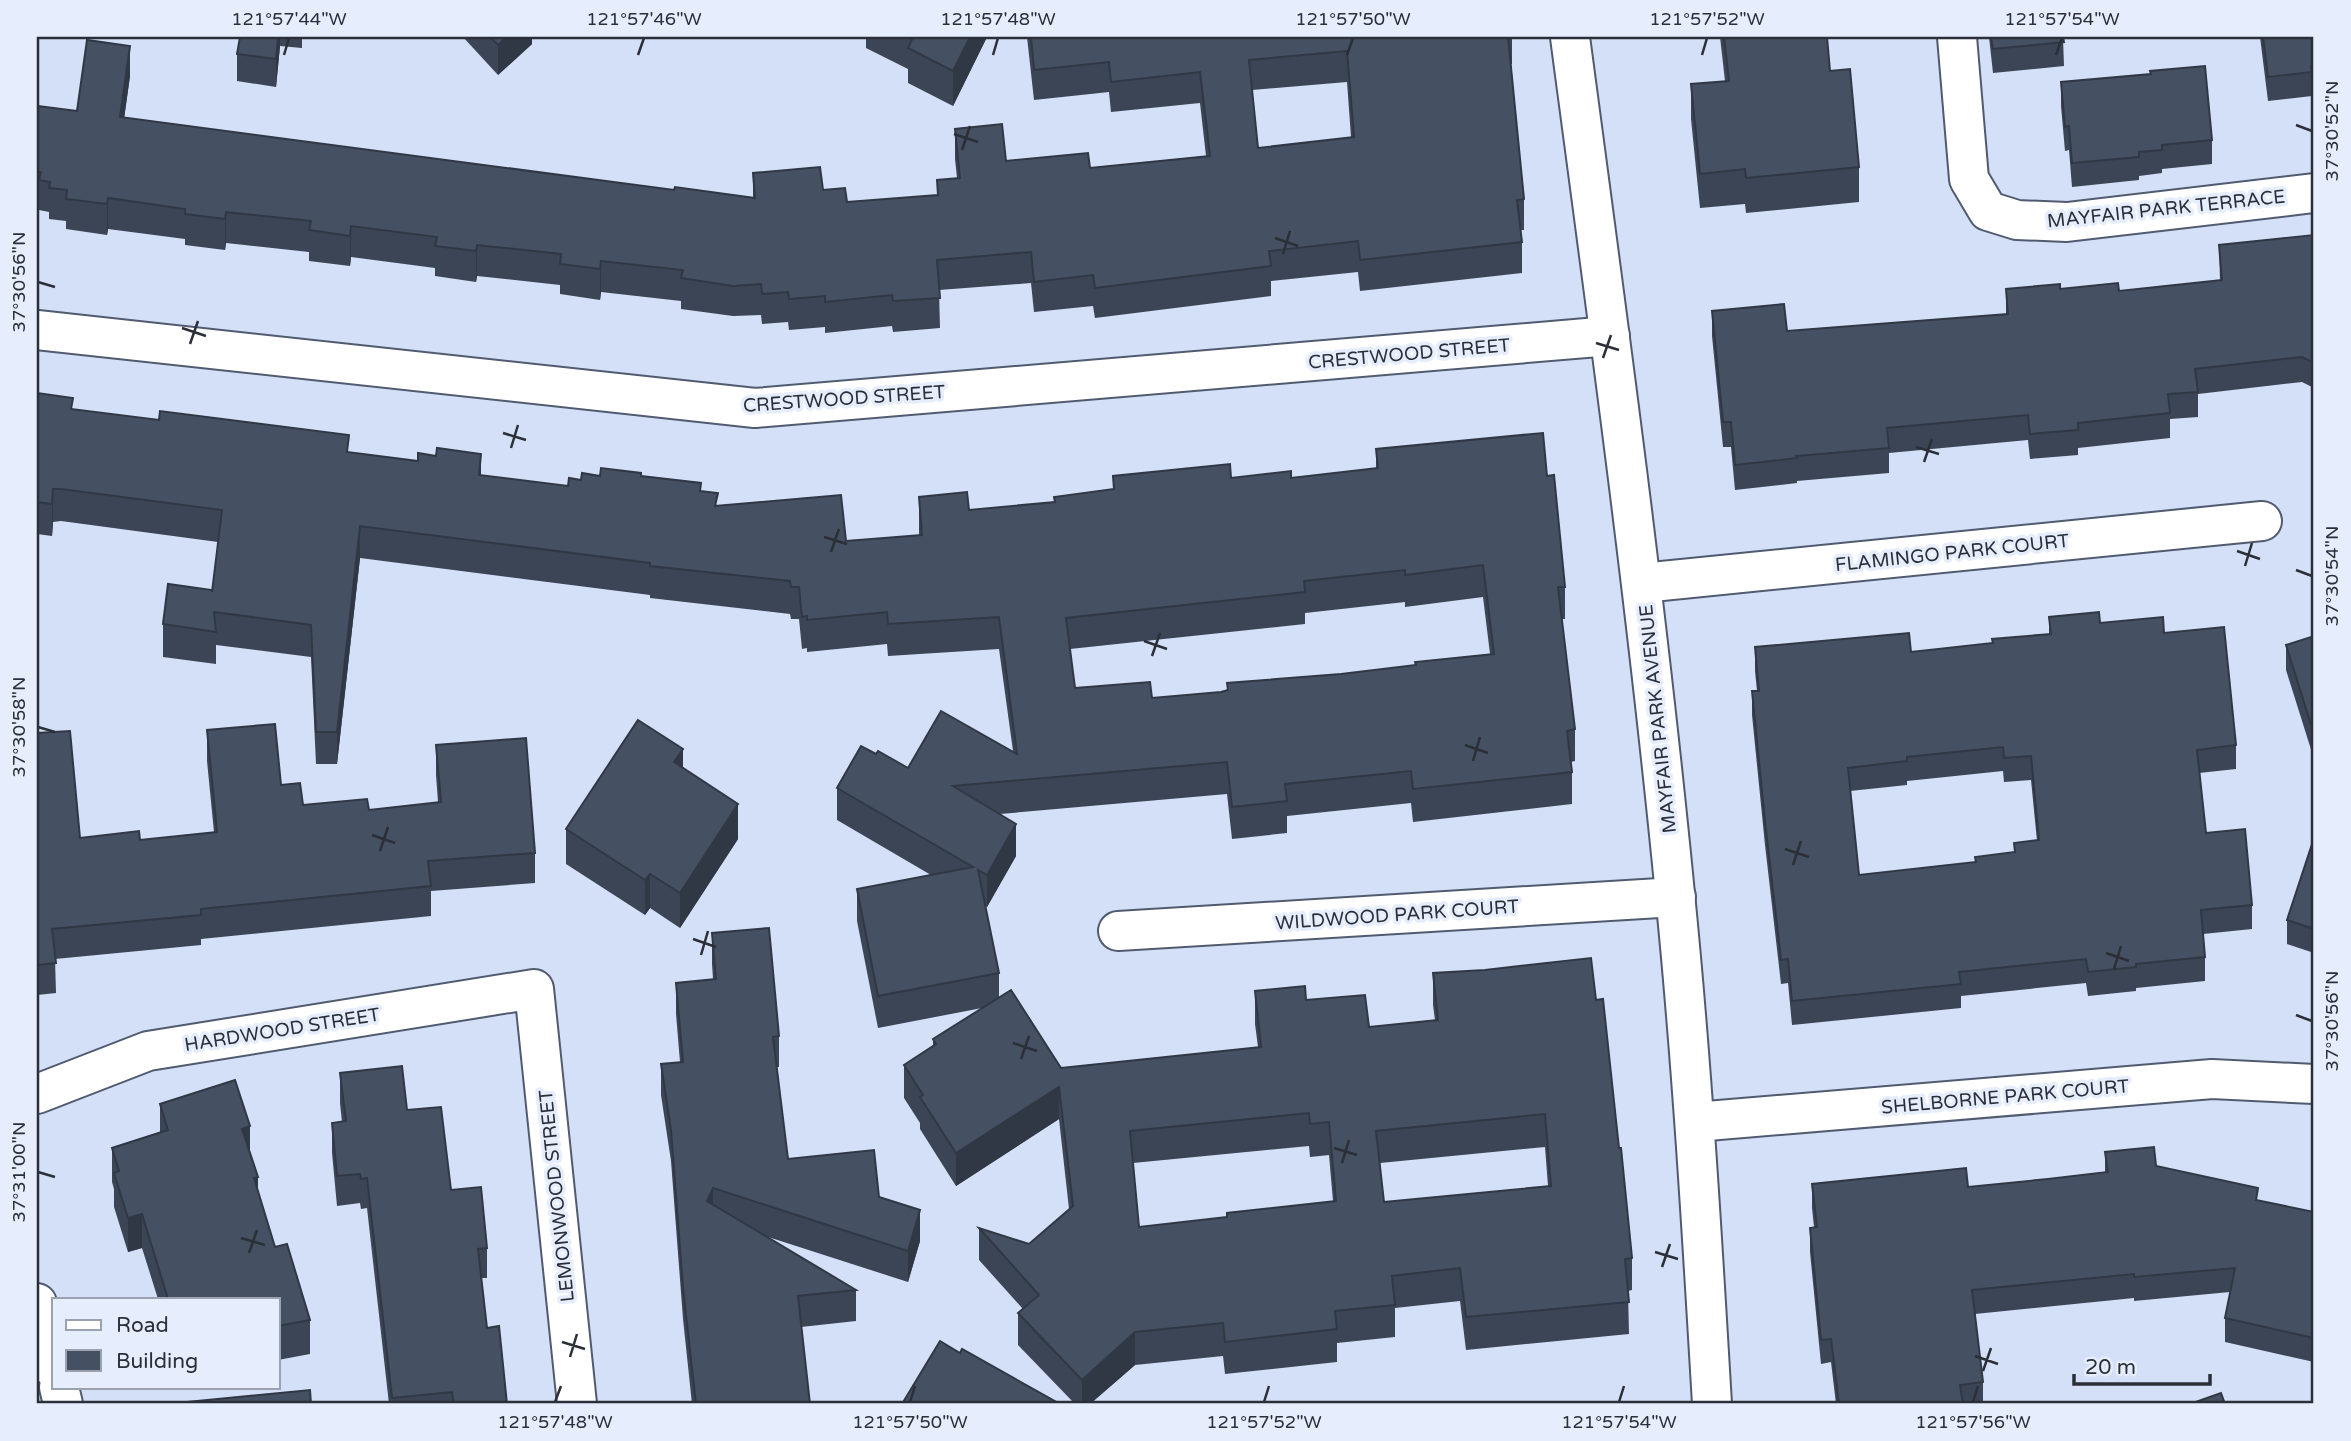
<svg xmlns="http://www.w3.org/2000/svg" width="2351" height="1441" viewBox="0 0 2351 1441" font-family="'Varela Round',sans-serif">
<rect width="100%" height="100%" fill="#d4e0f8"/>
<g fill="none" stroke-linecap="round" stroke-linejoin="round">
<g stroke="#515b6f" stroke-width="42">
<g id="street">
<path d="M1570,37C1608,322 1647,607 1675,894C1692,1064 1702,1234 1712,1404"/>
<path d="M1957,37L1969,179L1988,211L2017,220L2067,222L2314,193"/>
<path d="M37,330L755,408L1610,336"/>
<path d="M1642,583L2262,521"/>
<path d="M1118,931L1676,897"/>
<path d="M37,1094L148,1051L534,989L577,1404"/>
<path d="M1695,1122L2212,1079L2314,1084"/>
<path d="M37,1303L54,1369"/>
<path d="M59,1387L63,1404"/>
</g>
</g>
<use href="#street" stroke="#fff" stroke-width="38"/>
</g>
<g fill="#3c4555" fill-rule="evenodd">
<path d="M240,37H302V48L280,46L276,87L237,81V54Z"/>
<path d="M463,37H532V44L498,75Z"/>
<path d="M866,37H987L953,106L908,83V69L866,48Z"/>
<path d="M1027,37H1512V64H1511L1524,199V230H1520L1522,242V273L1360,291L1358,272L1271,281V296L1095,318L1093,306L1034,312L1031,283L939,290L940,328L893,332L892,326L825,333V327L789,330L788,322L762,324L761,315L733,316L681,309V301L601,292L600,300L560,294V285L477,276L476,282L435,276V268L351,257L350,266L309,261V252L226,243L225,250L185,245V239L108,229L107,235L66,229V221L49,219V212L39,210V203L37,202V106L77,111L130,76L124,118L674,190L753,198V173L823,190L847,202L937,195V180L957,178L955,159V129L1006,161L1090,168L1206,156L1200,103L1111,112L1109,92L1034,100ZM1347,82L1351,137L1258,148L1252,90Z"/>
<path d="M1720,37H1827L1830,71L1859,167V202L1746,213L1745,204L1700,208L1691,119V84L1725,81Z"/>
<path d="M1989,37H2071L2063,38L2064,66L1993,73Z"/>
<path d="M2260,37H2314V91H2312V96L2268,101Z"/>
<path d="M2061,82L2212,140V164L2162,169V173L2139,176V180L2072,187L2069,150L2065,151L2061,106Z"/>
<path d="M2314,235V388L2302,382L2198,394V417L2170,419V438L2078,448V455L2030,459L2028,440L1889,453V473L1797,481V483L1735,490L1731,447H1723L1712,336V311L1787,331L2006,314V289L2119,291L2220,280L2219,245Z"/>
<path d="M37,393L73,409L349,452L481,476L568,486L581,480L600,476H641L701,491L718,506L846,541L919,535V497L969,510L1054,502V497L1113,489V476L1291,478L1376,468V449L1547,476L1565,587V619H1562L1575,729V761L1571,762L1572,772V804L1413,822L1411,803L1287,816V833L1232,839L1227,794L1000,814L1016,856L987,907L985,906L999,973V998L1061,1068L1258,1047L1255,1024V991L1306,1000L1369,1027L1435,1020L1433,1005V973L1596,1000L1632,1258V1290L1628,1291L1629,1334L1466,1350L1460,1301L1395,1308V1337L1337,1343V1362L1225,1374L1223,1356L1135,1365L1090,1404H1075L1018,1345V1313L1023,1309L979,1260V1228L1029,1244L1069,1209L1059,1119L956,1186L920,1129V1123L904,1098V1065L933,1047V1039L982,1008L878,1028L857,921V889L931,875L837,820V788L876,754L908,768L1013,751L999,649L888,656L887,644L807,652V648L802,649L799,619H791L790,614L650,598V595L360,558L337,764H316L311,657L216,645V664L163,657V624L212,590L218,542L61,521L53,522L52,536L37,534ZM1483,597L1490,654L1415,662V665L1341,674L1227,683V690L1221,692L1152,698L1075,688L1070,649L1305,624V613L1405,602V607ZM1309,1146L1310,1157L1329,1155L1333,1201L1227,1217L1139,1227L1133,1163ZM1545,1147L1548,1186L1384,1202L1380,1163Z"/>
<path d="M2049,617L2100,623L2164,633L2236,745V769L2199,773L2206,833L2252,905V929L2203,934L2205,957V981L2136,988V991L2088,996L2086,983L1961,996V1008L1792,1025L1788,983L1781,984L1765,845L1752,715V691H1757L1755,671V647L1911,652L1992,643L2049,634ZM2003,771L2004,782L2031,780L2037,841L2014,843V852L1975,857V862L1859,875L1850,791L1907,785V781Z"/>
<path d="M2314,636V759L2286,670V645Z"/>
<path d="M207,730L281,785L303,805L369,810L438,802L436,775V745L535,853V883L431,891V916L201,939V945L55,959L56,993L37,995V733L80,838L140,840L214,832L207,761Z"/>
<path d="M683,767L738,839L680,928L650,908L645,915L566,864V829Z"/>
<path d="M2314,838V953L2287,944V920Z"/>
<path d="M712,933L779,1036V1067H777L788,1159L879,1197L920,1241L908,1282L765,1236L856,1290V1321L801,1327L810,1404H692L683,1319L671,1161L661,1095V1064L680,1062L676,1014V983L713,979L712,964Z"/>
<path d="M340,1073L407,1110L451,1190L487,1248V1278H481L487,1328L507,1404H389L367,1208L361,1209L360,1203L337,1206L332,1153V1123L342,1122L340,1103Z"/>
<path d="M160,1104L250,1154L258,1192L275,1247L310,1320V1354L278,1360V1299H158L142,1248L128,1252L114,1207V1189L112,1182V1148L160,1132Z"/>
<path d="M2105,1152L2156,1166L2258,1201L2314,1212V1362L2225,1342V1318L2230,1292L2134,1301V1298L1975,1314L1983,1382V1404H1836L1831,1362L1821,1364L1810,1252V1228L1814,1227L1812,1208V1184L1968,1187L2048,1179L2105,1172Z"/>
</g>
<g fill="#313845">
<path d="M278,37H280V46L276,87V59Z"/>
<path d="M507,37H532V44L498,75V45Z"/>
<path d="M970,37H987L953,106V71Z"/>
<path d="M130,46V76L120,148V117Z"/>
<path d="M108,198V229L107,235V204Z"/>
<path d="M226,212V243L225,250V219Z"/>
<path d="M351,226V257L350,266V236Z"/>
<path d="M477,245V276L476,282V251Z"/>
<path d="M601,261V292L600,300V269Z"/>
<path d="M481,454V486L479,475Z"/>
<path d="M53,489V522L52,536V504Z"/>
<path d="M360,526V558L337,764V732Z"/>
<path d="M683,749V784L674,762Z"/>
<path d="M738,804V839L680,928V893Z"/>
<path d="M1016,824V856L987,907V875Z"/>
<path d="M650,874V908L645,915V880Z"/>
<path d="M1059,1087V1119L956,1186V1153Z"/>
<path d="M250,1126V1160L242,1129Z"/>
<path d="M258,1177V1211L254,1178Z"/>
<path d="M713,1188V1219L707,1201Z"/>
<path d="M920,1210V1241L908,1282V1251Z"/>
<path d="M142,1214V1248L128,1252V1218Z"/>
<path d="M1135,1332V1365L1090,1404H1082V1380Z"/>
</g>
<g fill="#465063" stroke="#313845" stroke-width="2" fill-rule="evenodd">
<path d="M240,37H278L276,59L237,54Z"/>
<path d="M490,37H507L498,45Z"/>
<path d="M913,37H970L953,71L908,48Z"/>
<path d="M1031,37H1508L1524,199L1517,200L1522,242L1360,260L1358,241L1269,251L1271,266L1095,288L1093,275L1034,282L1031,252L937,260L940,298L893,301L892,295L825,302V296L789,299L788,292L762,294L761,284L733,286L681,278L683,270L601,261L600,269L560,264L561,254L477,245L476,251L435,246L437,237L351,226L350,236L309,230L311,221L226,212L225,219L185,214V209L108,198L107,204L66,199L67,190L49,188L50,182L39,180L41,172H37V106L77,111L87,40L130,46L120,117L674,190L675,187L755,198L753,173L820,167L823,190L845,188L847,202L938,195L937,180L960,178L955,129L1002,124L1006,161L1088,153L1090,168L1210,156L1200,72L1111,82L1109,62L1034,70ZM1347,51L1354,137L1258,148L1249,60Z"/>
<path d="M1724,37H1827L1830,71L1850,69L1859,167L1746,178L1745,169L1700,174L1691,84L1729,81Z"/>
<path d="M1991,37H2063L2064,42L1993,49Z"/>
<path d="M2263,37H2314V67H2311L2312,72L2268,77Z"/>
<path d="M2205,66L2212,140L2162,145V150L2139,152V157L2072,163L2069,126L2065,127L2061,82L2151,74L2150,71Z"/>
<path d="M2314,235V363L2302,357L2195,369L2198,392L2168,394L2170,413L2078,423V430L2030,434L2028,415L1887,428L1889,448L1796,456L1797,458L1735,465L1731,422H1723L1712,311L1784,304L1787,331L2008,314L2006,289L2060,284V289L2118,283L2119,291L2222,280L2219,245Z"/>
<path d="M37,393L73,398L71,409L159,420L160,411L349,435L347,452L418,461V453L436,456L437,448L481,454L479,475L568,486L569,478L581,480L582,473L600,476L601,468L641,473V476L701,483L700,491L718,493L715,506L841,495L846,541L922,535L919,497L967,492L969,510L1055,502L1054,497L1114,489L1113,476L1230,464L1231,478L1291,471V478L1378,468L1376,449L1543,433L1547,476L1554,475L1565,587H1558L1575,729L1567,731L1572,772L1413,789L1411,771L1285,784L1287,801L1232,807L1227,762L953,786L1016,824L987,875L978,870L999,973L878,996L857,889L973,867L837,788L861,746L876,754L878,751L908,768L941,711L1017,754L999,617L888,624L887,612L807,620V616L802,617L799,587H791L790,581L650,566V563L360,526L337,732H316L311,625L214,612L216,632L163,624L168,584L212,590V592L222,510L61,489H53L52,504L37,502ZM1483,565L1494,654L1415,662L1416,665L1341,674L1227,683L1228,690L1221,692L1152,698L1150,682L1075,688L1066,618L1305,592L1304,581L1405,570V575Z"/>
<path d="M2099,612L2100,623L2163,617L2164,633L2224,627L2236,745L2197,750L2206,833L2245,829L2252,905L2201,910L2205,957L2136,964V967L2088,972L2086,959L1959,972L1961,984L1792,1001L1788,959L1781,960L1765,821L1752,691H1759L1755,647L1909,633L1911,652L1993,643L1992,639L2051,634L2049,617ZM2003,747L2004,758L2031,756L2039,840L2014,843L2015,852L1975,857L1976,862L1859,875L1848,768L1907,761V757Z"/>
<path d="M2314,636V734L2286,645Z"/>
<path d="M638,720L683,749L674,762L738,804L680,893L650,874L645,880L566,829Z"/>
<path d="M275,724L281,785L300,783L303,805L367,799L369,810L441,802L436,745L526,738L535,853L428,861L431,886L201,909V915L52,929L56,963L37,965V733L70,731L80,838L139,831L140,840L217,832L207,730Z"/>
<path d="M2314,838V929L2287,920Z"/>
<path d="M769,928L779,1036L773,1037L788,1159L874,1150L879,1197L920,1210L908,1251L713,1188L707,1201L856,1290L798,1296L810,1404H696L683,1288L671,1130L661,1064L683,1062L676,983L716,979L712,933Z"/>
<path d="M1591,958L1596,1000L1603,999L1619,1148H1621L1632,1258L1625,1259L1629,1302L1466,1317L1460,1268L1392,1276L1395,1305L1335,1311L1337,1329L1225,1342L1223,1323L1135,1332L1082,1380L1018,1313L1039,1295L979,1228L1029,1244L1073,1206L1059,1087L956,1153L920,1097L923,1095L904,1065L936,1044L933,1039L1011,990L1061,1068L1261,1047L1255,991L1305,986L1306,1000L1365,995L1369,1027L1438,1020L1433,973L1485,970ZM1309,1113L1310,1124L1329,1122L1336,1201L1227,1213V1217L1139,1227L1130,1131ZM1545,1114L1551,1186L1384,1202L1376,1131Z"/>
<path d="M402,1066L407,1110L441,1107L451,1190L481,1187L487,1248L478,1249L487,1328L499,1326L507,1404H454L452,1392L392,1398L367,1178L361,1179L360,1174L337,1176L332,1123L346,1121L340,1073Z"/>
<path d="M235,1080L250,1126L242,1129L258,1177L254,1178L275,1247L287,1244L310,1320L278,1326V1299H168L142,1214L128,1218L114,1173L119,1171L112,1148L168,1130L160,1104Z"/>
<path d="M2154,1147L2156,1166L2258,1188L2256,1200L2314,1212L2312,1227H2314V1338L2225,1318L2235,1268L2134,1277V1274L1972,1290L1983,1382L1960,1385L1963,1404H1839L1831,1339L1821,1340L1810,1228L1817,1227L1812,1184L1966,1168L1968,1187L2048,1179L2108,1172L2105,1152Z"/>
<path d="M940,1341L960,1353L962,1349L1060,1404H902Z"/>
<path d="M310,1390L311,1404H177L176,1403Z"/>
<path d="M2221,1393L2225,1404H2190Z"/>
</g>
<path fill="none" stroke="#2a2f38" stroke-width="2.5" d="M284,55L289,38M638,55L644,38M993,55L998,38M1347,55L1353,38M1702,55L1707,38M2056,55L2062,38M2296,125L2312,131M954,134L978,142M962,150L970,126M1275,238L1298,246M1283,254L1290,231M38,282L55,287M182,328L206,336M1596,343L1619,350M190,344L198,321M1603,358L1611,335M503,433L526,440M1916,447L1939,454M511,448L518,425M1924,462L1932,439M824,537L847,544M2237,551L2260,559M831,552L839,529M2245,566L2252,543M2296,570L2312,576M1144,641L1167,649M1152,656L1160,633M38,727L55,732M1465,745L1488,753M1473,761L1480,737M372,835L395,843M1785,849L1809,857M380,851L388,827M1793,865L1801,841M693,939L716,947M2106,953L2129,961M701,955L708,931M2114,969L2121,946M2296,1015L2312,1021M1013,1043L1037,1051M1021,1059L1029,1036M1334,1148L1357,1155M1342,1163L1349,1140M38,1172L55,1177M241,1238L265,1245M1655,1252L1678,1259M249,1253L257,1230M1662,1267L1670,1244M562,1342L585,1349M1975,1356L1998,1364M570,1357L577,1334M1983,1371L1991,1348M555,1402L561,1386M910,1402L915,1386M1264,1402L1269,1386M1619,1402L1624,1386M1973,1402L1978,1386"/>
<g text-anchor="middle" stroke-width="7" stroke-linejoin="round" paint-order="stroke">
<g font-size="19" fill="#2a2f38" stroke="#e6edfc">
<text transform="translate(2166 208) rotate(-6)" y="7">MAYFAIR PARK TERRACE</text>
<text transform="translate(1409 353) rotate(-5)" y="7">CRESTWOOD STREET</text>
<text transform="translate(844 398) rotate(-4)" y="7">CRESTWOOD STREET</text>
<text transform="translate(1952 552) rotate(-6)" y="7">FLAMINGO PARK COURT</text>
<text transform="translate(1657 719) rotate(-96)" y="7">MAYFAIR PARK AVENUE</text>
<text transform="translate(1397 914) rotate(-4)" y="7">WILDWOOD PARK COURT</text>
<text transform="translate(282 1029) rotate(-9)" y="7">HARDWOOD STREET</text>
<text transform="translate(2005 1096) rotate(-5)" y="7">SHELBORNE PARK COURT</text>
<text transform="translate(556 1196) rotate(-96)" y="7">LEMONWOOD STREET</text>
</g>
</g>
<rect width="2351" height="1441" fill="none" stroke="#e6edfc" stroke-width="77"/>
<rect x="52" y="1298" width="228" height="91" fill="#e6edfc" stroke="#9ba1ae" stroke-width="2"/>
<rect x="66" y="1320" width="35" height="10" fill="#ffffff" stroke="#9ba1ae" stroke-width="2"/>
<text x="116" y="1332" font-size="21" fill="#2a2f38">Road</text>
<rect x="66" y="1350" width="35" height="21" fill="#465063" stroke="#9ba1ae" stroke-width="2"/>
<text x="116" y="1368" font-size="21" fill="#2a2f38">Building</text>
<path d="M2074 1374v10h136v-10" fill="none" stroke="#2a2f38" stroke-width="3.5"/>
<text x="2085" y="1374" font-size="21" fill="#2a2f38" stroke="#e6edfc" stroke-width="5" paint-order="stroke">20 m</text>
<rect x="38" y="38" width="2274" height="1364" fill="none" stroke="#2a2f38" stroke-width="2.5"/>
<g font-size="18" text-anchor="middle" fill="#2a2f38">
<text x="289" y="25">121°57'44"W</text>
<text x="644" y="25">121°57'46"W</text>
<text x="998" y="25">121°57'48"W</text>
<text x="1353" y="25">121°57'50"W</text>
<text x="1707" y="25">121°57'52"W</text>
<text x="2062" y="25">121°57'54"W</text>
<text transform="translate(2332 131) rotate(-90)" y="6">37°30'52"N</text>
<text transform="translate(19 282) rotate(-90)" y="6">37°30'56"N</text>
<text transform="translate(2332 576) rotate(-90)" y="6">37°30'54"N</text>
<text transform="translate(19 727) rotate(-90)" y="6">37°30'58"N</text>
<text transform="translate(2332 1021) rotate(-90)" y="6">37°30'56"N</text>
<text transform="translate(19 1172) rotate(-90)" y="6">37°31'00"N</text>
<text x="555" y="1428">121°57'48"W</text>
<text x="910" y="1428">121°57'50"W</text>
<text x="1264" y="1428">121°57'52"W</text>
<text x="1619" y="1428">121°57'54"W</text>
<text x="1973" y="1428">121°57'56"W</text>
</g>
</svg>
